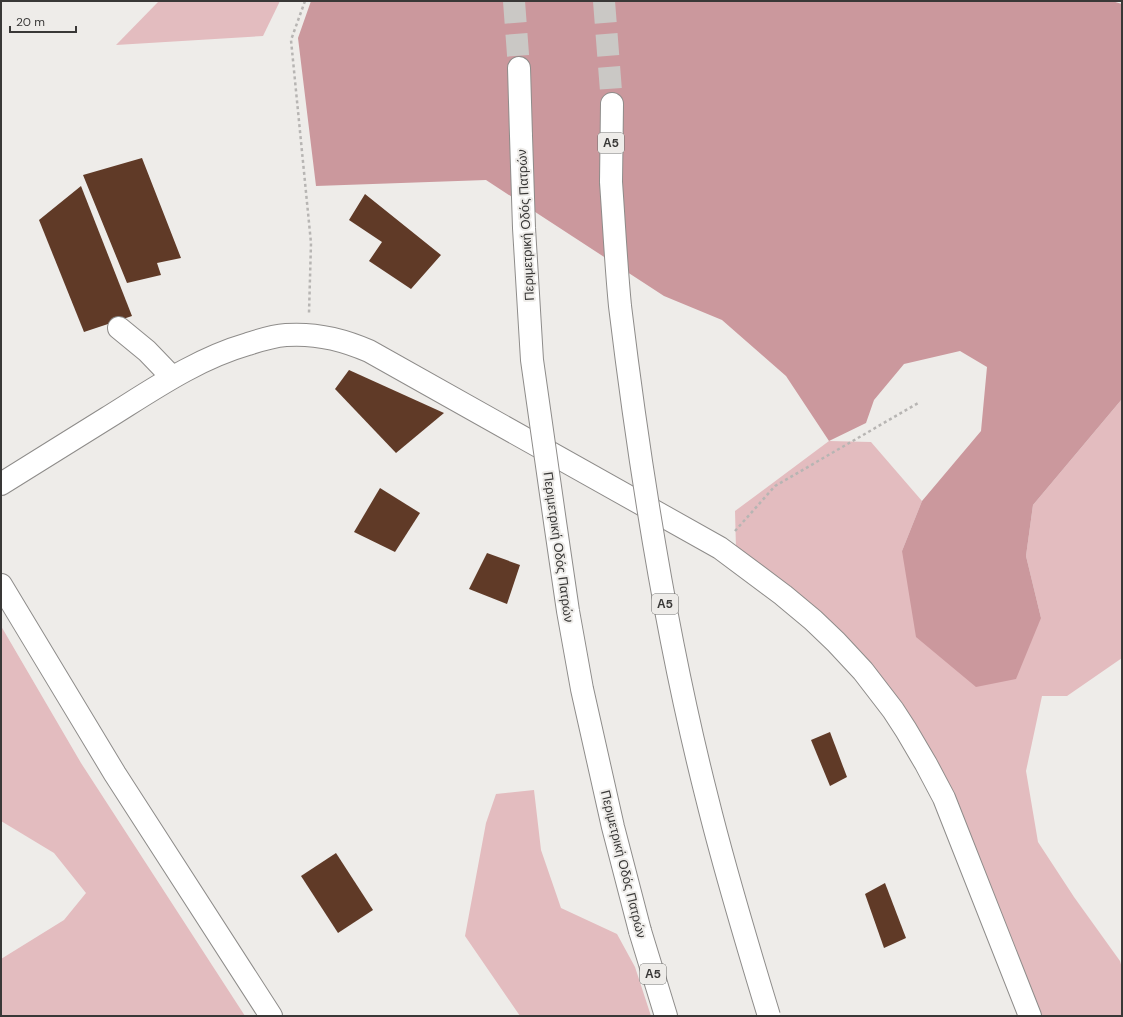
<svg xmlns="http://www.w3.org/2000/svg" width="1123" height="1017" viewBox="0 0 1123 1017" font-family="'DM Sans',sans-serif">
<rect width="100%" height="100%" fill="#eeece9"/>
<g fill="#e3bcbf">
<path d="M159,1H280L263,36L116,45Z"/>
<path d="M1122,399V658L1067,696H1042L1026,771L1038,842L1074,897L1120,961L1122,968V1016H1038L935,764L736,549L735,511L829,441L871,442L922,501L902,551L1041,618L1026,556L1033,505Z"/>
<path d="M1,626L81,763L245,1016H1V959L64,920L86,893L54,853L1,821Z"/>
<path d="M534,790L541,850L561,908L617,934L635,967L651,1016H520L465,936L486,823L496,794Z"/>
</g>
<path fill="#cb989d" d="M311,1H1112L1122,4V399L1033,505L1026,556L1041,618L1016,679L976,687L916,637L902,551L922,501L981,431L987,367L960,351L904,364L874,400L866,423L829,441L786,376L722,320L664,296L486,180L316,186L298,38Z"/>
<g fill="#603a27">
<path d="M142,158L181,258L157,263L161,275L127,283L83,175Z"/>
<path d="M81,186L132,316L84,332L39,220Z"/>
<path d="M365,194L441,255L411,289L369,261L382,242L349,220Z"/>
<path d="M349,370L444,413L396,453L335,389Z"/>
<path d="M380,488L420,513L395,552L354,532Z"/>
<path d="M487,553L520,565L507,604L469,589Z"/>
<path d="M830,732L847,777L830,786L811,740Z"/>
<path d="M336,853L373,910L338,933L301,876Z"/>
<path d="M885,883L906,938L884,948L865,894Z"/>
</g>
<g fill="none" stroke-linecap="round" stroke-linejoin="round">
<g stroke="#cac8c5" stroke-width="22" stroke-dasharray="22 11" stroke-linecap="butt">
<path d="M514,1L519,68"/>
<path d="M604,1L612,104"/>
</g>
<g stroke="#8e8c8a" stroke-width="24">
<g id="minor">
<path d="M119,328L147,351L172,377"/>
<path d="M1,585L115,774L271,1016"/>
</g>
</g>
<g stroke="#8e8c8a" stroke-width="24">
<path id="tertiary" d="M1,484C36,462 72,440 107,418C152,390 196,359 248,344C260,340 273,336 286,335C315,333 342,339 369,351L720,548L783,595L813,620L836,642L863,671L893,710L906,730L926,764L944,798L1030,1016"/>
</g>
<g stroke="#8e8c8a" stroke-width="24">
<g id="motorway">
<path d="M519,68L521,136"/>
<path d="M611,182L612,104"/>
<path d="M640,931L666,1016"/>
</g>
</g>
<g stroke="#b7b5b3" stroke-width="2.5" stroke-dasharray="3 3" stroke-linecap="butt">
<path d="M305,1L291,40L311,243L309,313"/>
<path d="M735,531L775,486L920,402"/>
</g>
<use href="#minor" stroke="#fff" stroke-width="22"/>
<use href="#tertiary" stroke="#fff" stroke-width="22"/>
<use href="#motorway" stroke="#fff" stroke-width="22"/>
<g stroke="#8e8c8a" stroke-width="24" stroke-linecap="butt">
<g id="motorway-bridge">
<path d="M521,136L524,228L532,360L555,522L568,611L582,689L613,827L640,931"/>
<path d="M611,182C614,223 616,265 620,306C640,471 666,637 707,798C725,871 747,944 769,1016"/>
</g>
</g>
<use href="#motorway-bridge" stroke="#fff" stroke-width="22"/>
</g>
<g text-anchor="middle" stroke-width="4" stroke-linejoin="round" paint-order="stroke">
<g fill="#eeece9" stroke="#6f6e6c" stroke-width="1">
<rect x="598" y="133" width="26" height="20" rx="3"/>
<rect x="652" y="594" width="26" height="20" rx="3"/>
<rect x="640" y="964" width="26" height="20" rx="3"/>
</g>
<g font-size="12" font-weight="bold" fill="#393837">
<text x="611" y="147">Α5</text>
<text x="665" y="608">Α5</text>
<text x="653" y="978">Α5</text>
</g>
<g font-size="13" fill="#393837" stroke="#eeece9">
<text transform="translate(525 225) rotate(-93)" y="5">Περιμετρική Οδός Πατρών</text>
<text transform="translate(559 547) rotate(82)" y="5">Περιμετρική Οδός Πατρών</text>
<text transform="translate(624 864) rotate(76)" y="5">Περιμετρική Οδός Πατρών</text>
</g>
</g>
<rect width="1123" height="1017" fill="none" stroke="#393837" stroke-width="4"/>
<path d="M10 26v6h66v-6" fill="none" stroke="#393837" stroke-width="2"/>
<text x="16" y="26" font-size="12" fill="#393837" stroke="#eeece9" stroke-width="3" paint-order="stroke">20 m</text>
</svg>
